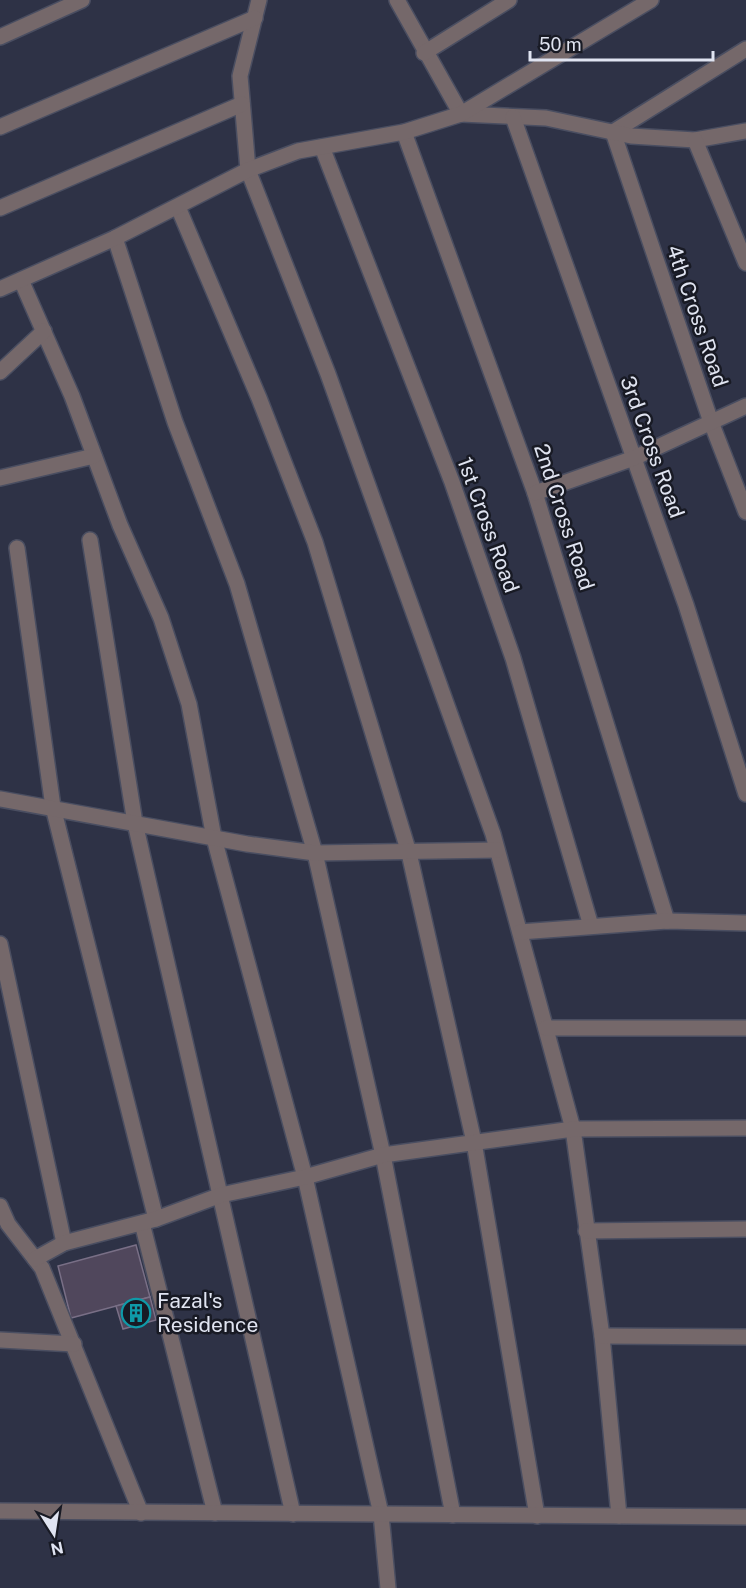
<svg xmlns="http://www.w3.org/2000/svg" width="746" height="1588" viewBox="0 0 746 1588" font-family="'Public Sans',sans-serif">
<rect width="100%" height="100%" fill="#2e3246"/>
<g fill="#50475c" stroke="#796f86" stroke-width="1.5">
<path d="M136,1245L150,1297L71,1318L58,1266Z"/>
<path d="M150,1297L156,1320L123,1329L116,1306Z"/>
</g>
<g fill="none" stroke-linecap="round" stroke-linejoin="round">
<g stroke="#4a4e61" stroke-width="18">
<g id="minor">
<path d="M259,0L240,76L248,170L328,374L493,834L573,1129L602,1336L619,1516"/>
<path d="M397,0L461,114"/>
<path d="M0,37L82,0"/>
<path d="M746,49L613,132L711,422L746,512"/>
<path d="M424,53L509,0"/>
<path d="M461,114L546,118L631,136L695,140L746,131"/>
<path d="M513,117L686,605L746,794"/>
<path d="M0,127L255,18"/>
<path d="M404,132L535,493L667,921"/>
<path d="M695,140L746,263"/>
<path d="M322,147L452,482L513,658L591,926"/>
<path d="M178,207L259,398L315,542L409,853L474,1142L537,1516"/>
<path d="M0,208L242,104"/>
<path d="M115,238L175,422L237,584L315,853L383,1155L453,1515"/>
<path d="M21,280L72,396L120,525L161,618L189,704L214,838L305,1177L381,1514L388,1588"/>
<path d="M0,289L115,238L248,170L298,151L404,132L461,114L651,0"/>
<path d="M0,372L44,331"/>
<path d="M0,478L94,456"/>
<path d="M535,493L634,458L746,406"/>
<path d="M90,540L135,823L293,1514"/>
<path d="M17,548L53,807L156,1219"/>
<path d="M0,799L247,844L315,853L497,850"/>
<path d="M520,932L667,921L746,923"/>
<path d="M0,944L64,1243"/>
<path d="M546,1028H746"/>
<path d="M0,1206L8,1224L42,1268L141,1513"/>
<path d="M142,1223L215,1513"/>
<path d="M586,1231L746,1229"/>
<path d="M35,1259L64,1243L156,1219L221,1195L305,1177L383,1155L573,1129L746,1128"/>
<path d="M602,1336L746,1337"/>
<path d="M0,1340L74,1344"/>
</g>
</g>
<g stroke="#4a4e61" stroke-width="18">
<path id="tertiary" d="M0,1511L746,1517"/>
</g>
<use href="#minor" stroke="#75686a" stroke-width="15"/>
<use href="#tertiary" stroke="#75686a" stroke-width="15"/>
</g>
<defs>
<g id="building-ring" transform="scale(1.5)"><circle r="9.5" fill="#181a24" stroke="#0f9aa8" stroke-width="1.5"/><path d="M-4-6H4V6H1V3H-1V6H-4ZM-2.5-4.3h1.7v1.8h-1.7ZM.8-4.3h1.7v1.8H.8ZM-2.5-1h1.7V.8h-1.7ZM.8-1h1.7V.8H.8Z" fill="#0f9aa8"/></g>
</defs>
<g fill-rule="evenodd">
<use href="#building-ring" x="136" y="1313"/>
</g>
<g text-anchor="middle" stroke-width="5" stroke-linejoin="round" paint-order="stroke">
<g font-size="21" fill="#e0e4f1" stroke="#181a24">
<text transform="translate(697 316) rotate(71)" y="7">4th Cross Road</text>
<text transform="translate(652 447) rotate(70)" y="7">3rd Cross Road</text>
<text transform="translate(564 517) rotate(72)" y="7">2nd Cross Road</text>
<text transform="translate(488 525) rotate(70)" y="7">1st Cross Road</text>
</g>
<g font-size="21" fill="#e0e4f1" stroke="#181a24" text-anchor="start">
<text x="157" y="1308">Fazal's<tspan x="157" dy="24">Residence</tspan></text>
</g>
</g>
<g transform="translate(54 1534) rotate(168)" stroke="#181a24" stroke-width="4.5" paint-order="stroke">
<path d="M0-4.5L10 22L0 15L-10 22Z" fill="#e0e4f1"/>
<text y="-9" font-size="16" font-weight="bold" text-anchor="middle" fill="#e0e4f1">N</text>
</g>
<path d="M530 51v9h183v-9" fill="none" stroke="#e0e4f1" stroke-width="3"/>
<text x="539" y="51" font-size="18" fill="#e0e4f1" stroke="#181a24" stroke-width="4.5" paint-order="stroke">50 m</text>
</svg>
